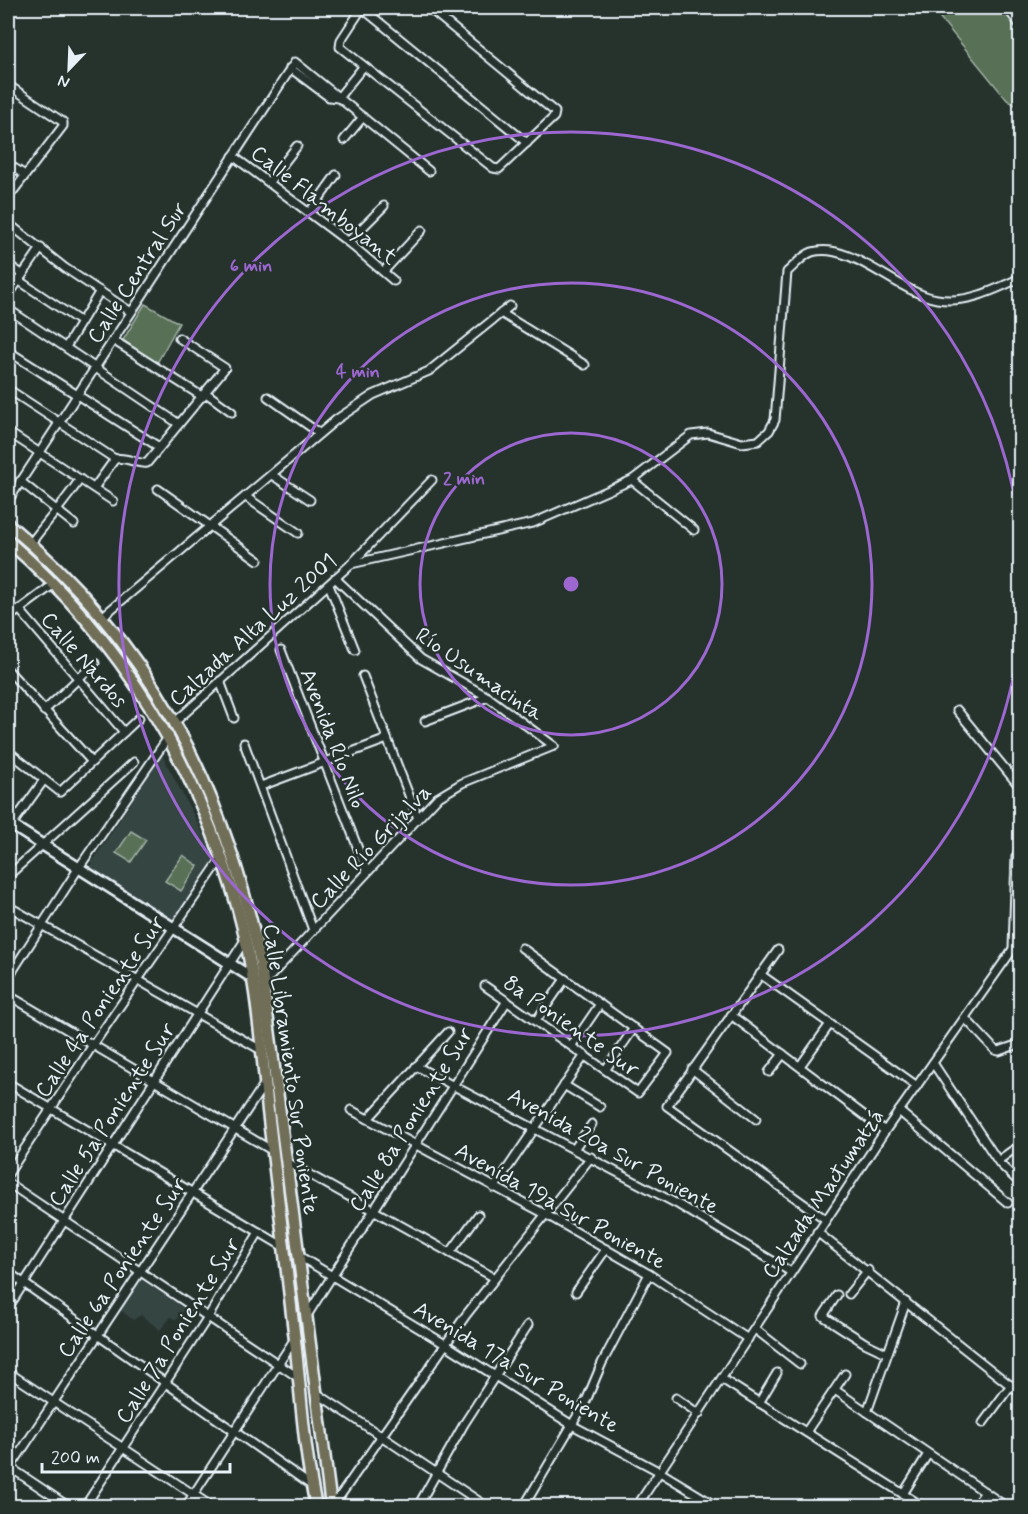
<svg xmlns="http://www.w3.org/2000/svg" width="1028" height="1514" viewBox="0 0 1028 1514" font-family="Mynerve,sans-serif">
<rect width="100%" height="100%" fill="#26332d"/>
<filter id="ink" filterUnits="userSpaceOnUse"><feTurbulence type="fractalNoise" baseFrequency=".0167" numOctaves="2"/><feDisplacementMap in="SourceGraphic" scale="12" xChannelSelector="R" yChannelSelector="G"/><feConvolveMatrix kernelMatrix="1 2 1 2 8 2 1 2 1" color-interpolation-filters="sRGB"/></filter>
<g filter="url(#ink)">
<g fill="#354443">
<path d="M162,755L216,858L173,920L89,867Z"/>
<path d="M139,1278L185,1309L176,1320L171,1317L160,1330L141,1315L133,1320L118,1308Z"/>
</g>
<g fill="#587055" stroke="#a0b0a6" stroke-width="1.5">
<path d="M932,8H1020V108L1007,100Z"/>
<path d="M145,304L179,323L157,363L123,340Z"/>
<path d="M131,831L146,840L131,862L116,853Z"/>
<path d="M183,855L198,866L181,891L165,881Z"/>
</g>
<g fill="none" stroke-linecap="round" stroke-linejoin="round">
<g stroke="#e8f1f8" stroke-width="11">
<g id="minor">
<path d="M362,8L341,40L340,47L493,168L499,169L554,117L555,112L429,8"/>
<path d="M362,8L527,143"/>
<path d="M1007,8L1020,25"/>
<path d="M290,68L329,97L338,98"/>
<path d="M8,85L63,122V126L8,198"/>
<path d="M338,98L363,67"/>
<path d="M344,140L363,117"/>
<path d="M233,156L348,242L394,281"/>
<path d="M8,164L25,175"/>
<path d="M269,182L297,146"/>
<path d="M309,213L336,175"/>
<path d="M8,223L65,268L131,312"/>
<path d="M348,242L384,206"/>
<path d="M8,265L22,274"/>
<path d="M384,271L422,230"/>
<path d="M18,280L81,322"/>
<path d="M8,296L41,248"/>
<path d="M8,309L179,424"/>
<path d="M501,313L585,365"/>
<path d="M113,340L203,397"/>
<path d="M66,347L100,291"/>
<path d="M8,351L159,447"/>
<path d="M8,389L115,459"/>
<path d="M206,393L232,412"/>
<path d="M268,397L319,433"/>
<path d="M8,432L113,501"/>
<path d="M115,459C127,456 137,465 147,463L225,368L179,338"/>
<path d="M272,475L310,500"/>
<path d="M632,480L694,530"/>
<path d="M20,481L74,524"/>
<path d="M94,488L115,459"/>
<path d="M158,489L258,560"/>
<path d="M246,497L298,533"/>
<path d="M8,501L295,62L429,171"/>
<path d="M31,543C47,521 65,502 80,479"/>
<path d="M351,564L432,480"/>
<path d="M335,578L421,659L488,697L554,746"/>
<path d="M329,585L355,650"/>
<path d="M19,609L124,732"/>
<path d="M102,617L337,419L373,395L429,371L510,306"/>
<path d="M8,618L54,584"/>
<path d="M281,650L367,872"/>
<path d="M8,670L92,762"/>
<path d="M363,676L417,816"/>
<path d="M220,681L234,718"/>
<path d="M957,710L1020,787"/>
<path d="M44,711L95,663"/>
<path d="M425,721L488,697"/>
<path d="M175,722L351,564L533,523L632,480L691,435L708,433L742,443L758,441L769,431L775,420L787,272C794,266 803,255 812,252C851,241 896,292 937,299C966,304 995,290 1020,278"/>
<path d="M244,743L313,930"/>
<path d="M8,751L60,792L139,718"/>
<path d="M261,786L387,739"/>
<path d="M8,830L44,780"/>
<path d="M8,876L134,762"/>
<path d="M8,906L261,1050"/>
<path d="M1013,949L1016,857L1020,849"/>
<path d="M778,950L667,1106L825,1219"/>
<path d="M760,974L917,1086"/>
<path d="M8,978L78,869L169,736"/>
<path d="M264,983L437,798L462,783L554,746"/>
<path d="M485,986L638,1093L668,1053L522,948"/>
<path d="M8,995L273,1151"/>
<path d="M731,1015L885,1131"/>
<path d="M965,1018L995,1050L999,1051L1016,1045L1020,1048"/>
<path d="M536,1021L565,979"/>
<path d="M572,1045L600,1004"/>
<path d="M933,1063L1000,1164L1020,1183"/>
<path d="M416,1066L679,1205L791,1272"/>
<path d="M800,1066L830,1024"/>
<path d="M606,1069L634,1028"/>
<path d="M692,1069L756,1119"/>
<path d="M769,1072L783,1054"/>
<path d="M8,1083L284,1247"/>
<path d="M564,1085L600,1107"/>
<path d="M351,1110L545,1214L649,1274L748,1339"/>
<path d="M899,1111L1008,1203"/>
<path d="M368,1119L448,1032"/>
<path d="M574,1149L592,1124"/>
<path d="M999,1160L1020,1145"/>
<path d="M287,1162L495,1278"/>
<path d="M8,1174L93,1045L221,859"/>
<path d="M8,1183L299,1378"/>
<path d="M494,1188L585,1055"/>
<path d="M817,1232L1020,1393"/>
<path d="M450,1253L478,1215"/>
<path d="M299,1256L445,1344L572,1425L660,1472L716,1506"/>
<path d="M8,1272L312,1486"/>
<path d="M576,1292L606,1249"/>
<path d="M849,1294L868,1270"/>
<path d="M837,1295L823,1316L865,1343L886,1353"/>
<path d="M8,1308L245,940"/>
<path d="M306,1317L507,1001"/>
<path d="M755,1329L800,1364"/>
<path d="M8,1372L211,1506"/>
<path d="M722,1379L922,1506"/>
<path d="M835,1390L1001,1503"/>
<path d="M315,1392L486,1506"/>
<path d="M676,1398L699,1414"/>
<path d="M759,1403L777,1373"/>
<path d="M867,1412L906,1302"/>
<path d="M983,1423L1011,1385"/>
<path d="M806,1432L845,1374"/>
<path d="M8,1466L68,1506"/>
<path d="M8,1471L265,1083"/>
<path d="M903,1494L928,1454"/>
<path d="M383,1505V1506"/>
<path d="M85,1506L208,1317L259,1232"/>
<path d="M186,1506L294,1340"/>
<path d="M333,1506L466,1315L591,1157"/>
<path d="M418,1506L464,1424L528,1325"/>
<path d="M524,1506L586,1401L602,1363L649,1274"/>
<path d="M637,1506L885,1131L1020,939"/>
<path d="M975,1506L985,1492"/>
</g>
</g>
<g stroke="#e8f1f8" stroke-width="14">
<path id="tertiary" d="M8,823L251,977"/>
</g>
<g stroke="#e8f1f8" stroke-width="15">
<g id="primary">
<path d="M8,524C149,641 222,782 260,959L331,1506"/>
<path d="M8,541C123,641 196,763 238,909C256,973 261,1044 268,1111C277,1187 286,1264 295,1340C301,1395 304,1452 316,1506"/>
</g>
</g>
<use href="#minor" stroke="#26332d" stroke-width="7"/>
<use href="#tertiary" stroke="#26332d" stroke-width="9"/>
<use href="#primary" stroke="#716e59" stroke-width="10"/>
</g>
</g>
<g fill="none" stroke="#9c67d0" stroke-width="3">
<circle cx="571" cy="584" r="151"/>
<circle cx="571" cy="584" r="301"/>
<path d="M1020 635A452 452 0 1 1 1020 533"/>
</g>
<g text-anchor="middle" stroke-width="5" stroke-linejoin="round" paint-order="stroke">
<g font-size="22" fill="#e8f1f8" stroke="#26332d">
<text transform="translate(325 204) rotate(38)" y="8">Calle Flamboyant</text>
<text transform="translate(136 272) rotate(-57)" y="8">Calle Central Sur</text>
<text transform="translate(252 629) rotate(-42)" y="8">Calzada Alta Luz 2001</text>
<text transform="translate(85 659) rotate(49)" y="8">Calle Nardos</text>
<text transform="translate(480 673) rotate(34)" y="8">Río Usumacinta</text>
<text transform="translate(334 738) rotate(69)" y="8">Avenida Río Nilo</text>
<text transform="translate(370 846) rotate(-46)" y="8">Calle Río Grijalva</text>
<text transform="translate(99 1006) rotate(-56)" y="8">Calle 4a Poniente Sur</text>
<text transform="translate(572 1025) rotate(35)" y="8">8a Poniente Sur</text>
<text transform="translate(292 1069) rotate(82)" y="8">Calle Libramiento Sur Poniente</text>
<text transform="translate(111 1114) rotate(-57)" y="8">Calle 5a Poniente Sur</text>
<text transform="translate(410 1119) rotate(-58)" y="8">Calle 8a Poniente Sur</text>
<text transform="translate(614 1150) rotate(29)" y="8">Avenida 20a Sur Poniente</text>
<text transform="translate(822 1193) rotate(-56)" y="8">Calzada Mactumatzá</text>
<text transform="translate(561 1205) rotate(29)" y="8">Avenida 19a Sur Poniente</text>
<text transform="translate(121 1267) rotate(-56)" y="8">Calle 6a Poniente Sur</text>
<text transform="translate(177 1330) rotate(-58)" y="8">Calle 7a Poniente Sur</text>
<text transform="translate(517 1366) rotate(31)" y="8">Avenida 17a Sur Poniente</text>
</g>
</g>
<circle cx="571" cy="584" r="9" fill="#9c67d0" stroke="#26332d" stroke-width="3"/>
<g font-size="18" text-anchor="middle" font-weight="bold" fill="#9c67d0" stroke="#26332d" stroke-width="5" stroke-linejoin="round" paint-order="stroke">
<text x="251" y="271">6 min</text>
<text x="358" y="377">4 min</text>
<text x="464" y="484">2 min</text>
</g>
<rect width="1028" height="1514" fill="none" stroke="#26332d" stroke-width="30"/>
<rect x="15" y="15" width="998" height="1484" fill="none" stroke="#e8f1f8" stroke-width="2" filter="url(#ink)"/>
<g transform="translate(69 69) rotate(203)" stroke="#26332d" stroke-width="4.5" paint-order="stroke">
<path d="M0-4.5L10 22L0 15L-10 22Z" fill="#e8f1f8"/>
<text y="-9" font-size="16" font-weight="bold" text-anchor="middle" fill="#e8f1f8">N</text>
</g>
<path d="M42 1463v9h188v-9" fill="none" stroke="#e8f1f8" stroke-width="3"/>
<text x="51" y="1463" font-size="18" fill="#e8f1f8" stroke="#26332d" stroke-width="4.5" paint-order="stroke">200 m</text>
</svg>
